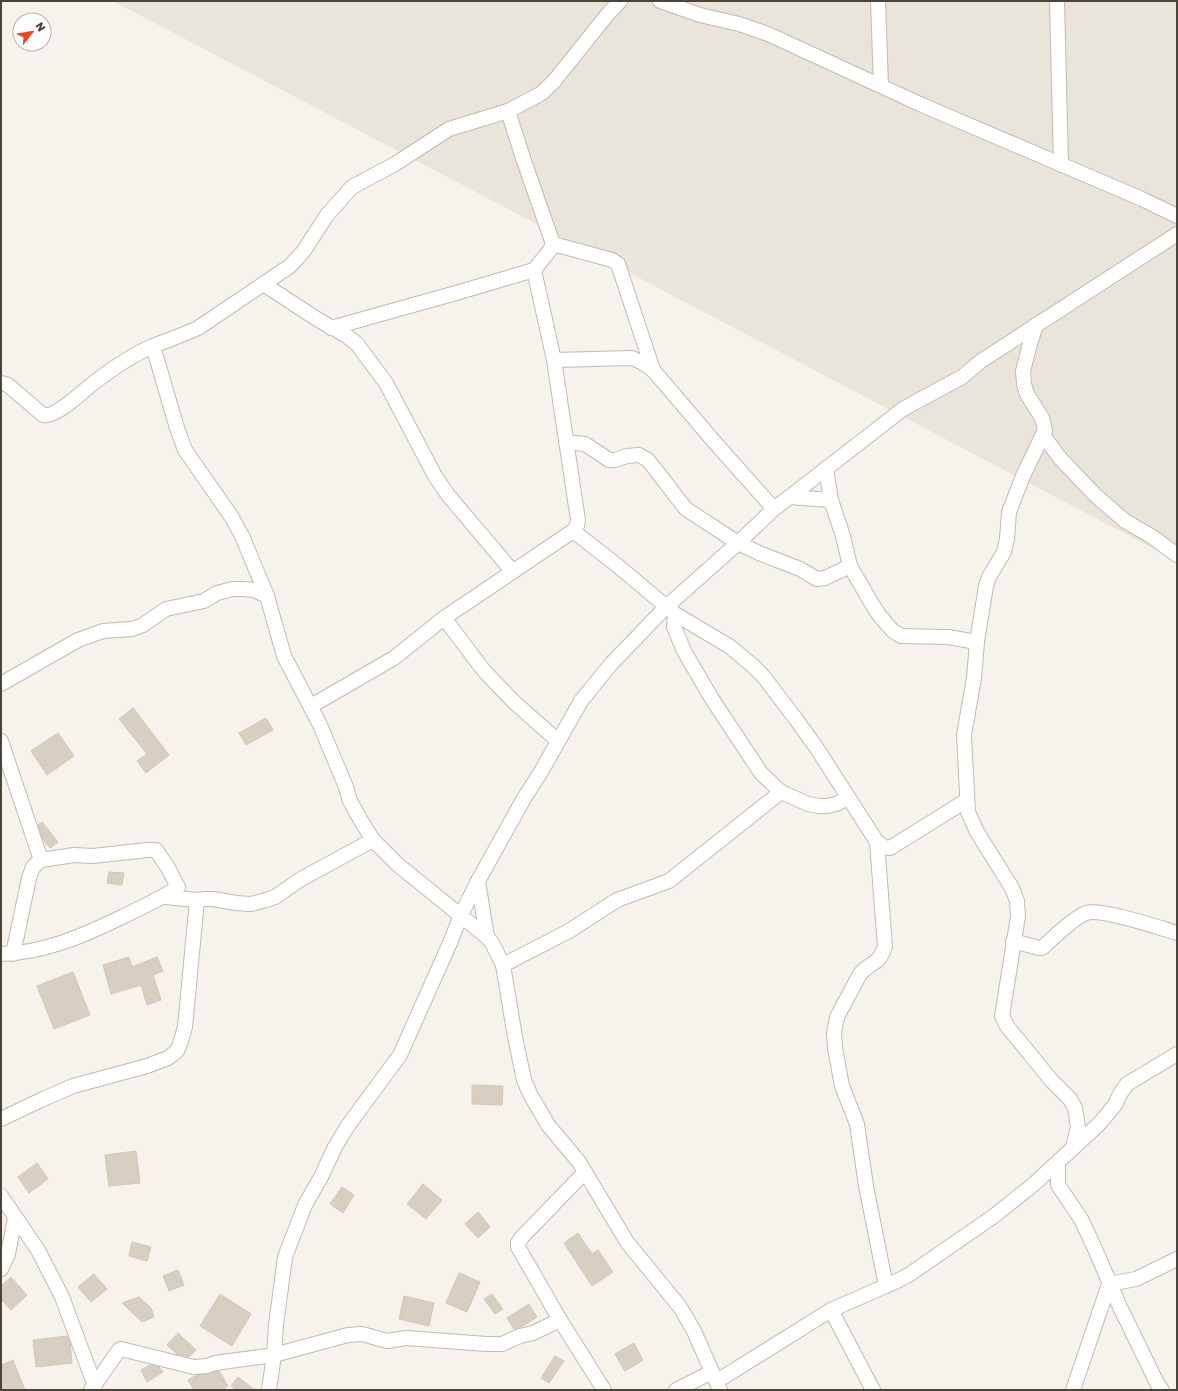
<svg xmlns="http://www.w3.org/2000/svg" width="1178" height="1391" viewBox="0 0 1178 1391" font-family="'Golos Text',sans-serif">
<rect width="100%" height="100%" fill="#f6f3ec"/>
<path fill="#eae5da" d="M113,1H1177V561Z"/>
<g fill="#d7cfc1" stroke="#d2c7b4">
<path d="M133,708L169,755L146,773L137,761L147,754L119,719Z"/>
<path d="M266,718L273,730L246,745L239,733Z"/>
<path d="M58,733L74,756L47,775L31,751Z"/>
<path d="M42,822L58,842L50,848L44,841L38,825Z"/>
<path d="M109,872L124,873L122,885L107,883Z"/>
<path d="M129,957L132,967L157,957L163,971L153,975L161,1000L147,1005L141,985L111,994L103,965Z"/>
<path d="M73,972L90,1015L54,1029L37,986Z"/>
<path d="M472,1085L503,1086L502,1105L472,1104Z"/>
<path d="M136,1151L140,1183L109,1186L105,1155Z"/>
<path d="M37,1163L48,1179L29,1193L18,1177Z"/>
<path d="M423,1184L442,1200L426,1219L407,1204Z"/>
<path d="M342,1187L354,1195L343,1213L330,1204Z"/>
<path d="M478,1212L490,1227L478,1238L465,1224Z"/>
<path d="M578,1233L592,1254L598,1250L613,1272L592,1286L564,1243Z"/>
<path d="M132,1242L151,1247L147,1261L129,1256Z"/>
<path d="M178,1270L184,1285L169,1291L163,1276Z"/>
<path d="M459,1273L480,1282L467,1312L446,1303Z"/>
<path d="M94,1274L107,1289L91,1302L78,1287Z"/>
<path d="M11,1277L27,1295L11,1310L1,1299V1286Z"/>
<path d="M220,1294L251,1314L232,1346L200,1326Z"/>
<path d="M492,1294L503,1309L495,1314L484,1299Z"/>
<path d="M404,1296L434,1303L429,1326L399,1319Z"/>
<path d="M139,1297L151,1308L154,1317L142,1322L122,1303Z"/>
<path d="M529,1304L537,1317L521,1327L514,1329L507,1318Z"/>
<path d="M178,1333L196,1350L189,1357L177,1354L167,1345Z"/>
<path d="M67,1336L70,1342L72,1363L36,1367L33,1340Z"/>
<path d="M634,1343L643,1360L625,1371L615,1354Z"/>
<path d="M555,1356L564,1361L549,1383L541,1378Z"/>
<path d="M13,1360L25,1390H1V1365Z"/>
<path d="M150,1365L159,1367L163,1372L147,1382L141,1370Z"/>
<path d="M219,1371L228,1386L221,1390H194L188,1380L197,1375L208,1374Z"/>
<path d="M238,1377L255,1390H237L231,1386Z"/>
</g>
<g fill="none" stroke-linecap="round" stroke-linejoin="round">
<g stroke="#c2bbae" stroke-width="16">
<g id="minor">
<path d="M660,1L700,15L739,24L768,34L922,105L1142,199L1177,216"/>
<path d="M878,1L881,86"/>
<path d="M1057,1L1061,165"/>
<path d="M553,244L612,260L618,264L653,370"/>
<path d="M265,285L317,319L347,336L357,344L386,383L435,476L448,495L513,572"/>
<path d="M1036,325L1030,344L1023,371L1024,384L1027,394L1042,418L1045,430L1023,476L1009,512L1007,539L1004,552L989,577L986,586L977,642L974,678L964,735L968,812L977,832L1012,888L1017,901L1018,916L1002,1016L1007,1026L1051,1080L1070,1099L1075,1108L1078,1127L1073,1147"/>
<path d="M331,328L456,293L534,270L550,250L553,244L524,161L508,111"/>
<path d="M153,346L177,428L185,450L231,516L242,536L267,596L284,656L320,725L346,787L350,801L360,819L373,840L397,864L487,937L492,943L503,965L515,1037L524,1080L530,1094L548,1125L579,1162L627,1242L680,1307L694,1331L720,1390"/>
<path d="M554,360L632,358L643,363L653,370L717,445L774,509"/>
<path d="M1,383L8,385L43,415C55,418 81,393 91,385C110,370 130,356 153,346C168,340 183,335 198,328L290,266L303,252L327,215L352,187L395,164L449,129L508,111L542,93L555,80L607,15L620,1"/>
<path d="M1043,435L1059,457L1095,495L1125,521L1151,536L1177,555"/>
<path d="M566,442L585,444L609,460H615L627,456L639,455L648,460L686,509L738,543L759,553L800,569L817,579L825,578L850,566"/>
<path d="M826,468L831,500L843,536L850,566L869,599L879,615L893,631L901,636L948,637L977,642"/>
<path d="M789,497L831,500"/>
<path d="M573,531L618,566L675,614L729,646L752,665L763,676L795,718L816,747L877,842L885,947C878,966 871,961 860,974L837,1017L834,1033L835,1048L842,1086L857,1124L866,1186L886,1286"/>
<path d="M675,614L674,627L684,651L712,699L761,773L781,792L808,804L819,806H827L836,804L848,798"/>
<path d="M444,618L485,672L514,702L558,741"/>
<path d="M1,684L78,640L103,631L132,629L143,625L166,609L204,601L217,593L233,589H243L254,590L267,596"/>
<path d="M311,706L394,658L444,618L573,531L577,526L578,520L554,360L534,270"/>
<path d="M1,741L41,860"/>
<path d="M877,842L884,847L890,848L967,800"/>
<path d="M478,881L487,937"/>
<path d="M165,897L197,900L205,899H213L236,903L251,904L266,900L275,897L301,879L373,840"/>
<path d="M1013,941L1039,948H1042C1053,938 1073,918 1086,913C1101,908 1160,928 1177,933"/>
<path d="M1,954C45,953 85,935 124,916C142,907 161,899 178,887L168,868L156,850H147L93,856L74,855L41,860L33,867L29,878L13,954"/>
<path d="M503,965L569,931L617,900L669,881L781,792"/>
<path d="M1,1119L41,1100L73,1086L147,1066L168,1058L177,1051L180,1044L185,1027L197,900"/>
<path d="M1058,1162V1185L1081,1219L1095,1249L1120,1307L1157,1383L1162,1390"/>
<path d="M585,1172L522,1237L518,1243V1247L560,1320L604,1390"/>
<path d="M1,1196L38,1250L62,1297L95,1386"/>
<path d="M1,1269L8,1254L15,1218"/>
<path d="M1109,1284L1136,1279L1177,1259"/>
<path d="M831,1310L873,1390"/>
<path d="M717,1381L831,1310L897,1281L910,1274L994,1216L1034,1184L1099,1124L1115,1105L1120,1094L1127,1084L1177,1054"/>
<path d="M91,1390L119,1350L121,1349L194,1367L207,1366L215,1363L274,1355L348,1335L362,1334L387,1341L406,1338L486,1344H502L520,1336L533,1333L560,1320"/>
<path d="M269,1390L274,1355L276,1325L285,1257L305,1205L321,1177L335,1147L347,1127L400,1055L450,943L461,915L478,881L523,800L542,770L581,701L611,664L666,607L738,543L774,509L903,409L962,377L981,361L1177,234"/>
<path d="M676,1390L712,1372"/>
<path d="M1073,1390L1109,1284"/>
</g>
</g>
<use href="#minor" stroke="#fff" stroke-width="14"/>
</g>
<rect width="1178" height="1391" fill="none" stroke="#4b4439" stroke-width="4"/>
<g transform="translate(32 32) rotate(59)"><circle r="19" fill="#ffffff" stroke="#b7b4b0"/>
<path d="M0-3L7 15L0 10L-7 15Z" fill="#f84121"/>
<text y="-6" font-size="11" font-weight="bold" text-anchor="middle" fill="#4b4439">N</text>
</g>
</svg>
